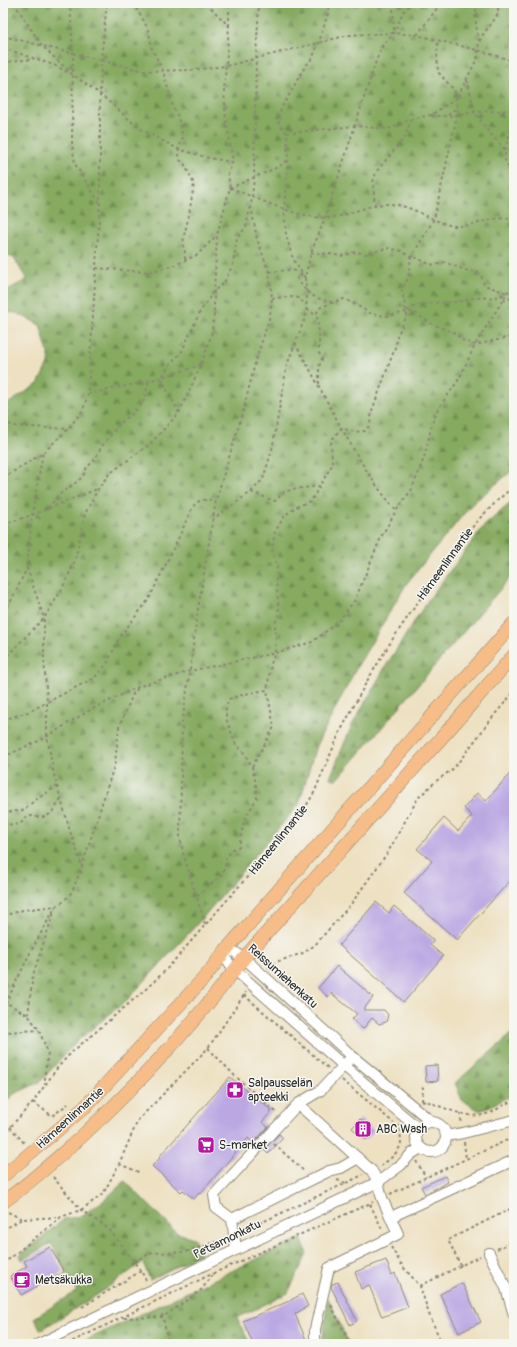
<svg xmlns="http://www.w3.org/2000/svg" width="517" height="1347" viewBox="0 0 517 1347" font-family="Pangolin,sans-serif">
<defs>
<pattern id="forest-firs" width="22" height="20" patternUnits="userSpaceOnUse"><rect width="22" height="20" fill="#86aa60"/><path d="M5 1l3.5 6h-7zM16 11l3.5 6h-7z" fill="#6e8b4f"/></pattern>
</defs>
<rect width="100%" height="100%" fill="#f6f6f2"/>
<filter id="ink" filterUnits="userSpaceOnUse"><feTurbulence type="fractalNoise" baseFrequency=".025" numOctaves="2"/><feDisplacementMap in="SourceGraphic" scale="8" xChannelSelector="R" yChannelSelector="G"/><feConvolveMatrix kernelMatrix="1 2 1 2 8 2 1 2 1" color-interpolation-filters="sRGB"/></filter>
<filter id="wash" filterUnits="userSpaceOnUse"><feTurbulence type="fractalNoise" baseFrequency=".012" numOctaves="4" result="noise"/><feDisplacementMap in="SourceGraphic" scale="16" xChannelSelector="R" yChannelSelector="G"/><feGaussianBlur stdDeviation="0.9" result="paint"/><feColorMatrix in="noise" values="0 0 0 0 0 0 0 0 0 0 0 0 0 0 0 0 0 1.4 0 .05"/><feComposite in="paint" operator="in"/></filter>
<g filter="url(#wash)">
<rect width="100%" height="100%" fill="#eee1c2"/>
<g fill="url(#forest-firs)" stroke="#586a46">
<path d="M3,3H514V469L472,504L407,583L357,667L316,746L299,804L200,921L127,1000L76,1042L40,1082L14,1094L3,1105V407L38,384L50,360L40,325L17,313L3,312V292L27,280L14,258L3,254Z"/>
<path d="M514,500V573L337,780L330,778L351,727L384,669L428,600L484,526Z"/>
<path d="M514,1032V1094L480,1111L462,1100L455,1083Z"/>
<path d="M125,1181L177,1233L194,1238L200,1254L150,1280L143,1262L100,1293L41,1330L34,1318L77,1291L51,1243L22,1260L20,1255L64,1219L81,1216L103,1201Z"/>
<path d="M301,1238L307,1254L288,1293L237,1318L250,1344H78Z"/>
<path d="M328,1298L349,1344H322Z"/>
</g>
<g id="blocks">
<g fill="#bba8e3">
<path d="M514,769V876L457,940L404,893L432,861L417,849L444,818L458,831L472,816L464,808L477,793L486,801Z"/>
<path d="M376,902L389,913L394,906L434,941L430,945L443,956L404,1002L339,945Z"/>
<path d="M337,966L373,997L363,1010H384L388,1015L386,1022L379,1024L372,1018L363,1029L352,1019L357,1014L331,993L328,997L318,988Z"/>
<path d="M437,1065L438,1081L426,1082L425,1066Z"/>
<path d="M230,1077L272,1111L262,1122L268,1127L253,1143L248,1138L200,1194L199,1193L194,1199L183,1190L181,1192L152,1166L160,1158L159,1157Z"/>
<path d="M360,1119L374,1131L366,1140L352,1128Z"/>
<path d="M279,1134L283,1138L268,1154L264,1150Z"/>
<path d="M445,1176L448,1182L425,1194L421,1187Z"/>
<path d="M50,1247L64,1272L21,1295L10,1276L27,1266L24,1261Z"/>
<path d="M386,1260L392,1275L395,1273L408,1307L382,1317L369,1285L361,1289L355,1272Z"/>
<path d="M338,1282L357,1321L350,1325L331,1287L332,1284Z"/>
<path d="M462,1283L481,1322L459,1333L440,1294Z"/>
<path d="M302,1294L308,1306L295,1314L308,1344H253L243,1321L289,1301Z"/>
</g>
</g>
</g>
<g filter="url(#ink)">
<use href="#blocks" fill-opacity="0" stroke="#8c8676" stroke-width="1"/>
<g fill="none" stroke-linecap="round" stroke-linejoin="round">
<g stroke="#8c8676" stroke-width="12">
<g id="minor">
<path d="M298,1104L372,1171L378,1182L382,1198L398,1234L329,1268L315,1329V1344"/>
<circle cx="431" cy="1137" r="15"/>
<path d="M419,1129L344,1066L235,970C228,963 225,960 226,950L233,951L244,958L352,1056L432,1122"/>
<path d="M446,1136L463,1133L514,1120"/>
<path d="M391,1217L514,1160"/>
<path d="M232,1219L329,1171L341,1168L358,1158"/>
<path d="M236,1249L232,1219L216,1207L214,1195L298,1104L321,1090L348,1061"/>
<path d="M489,1253L506,1288L514,1315"/>
<path d="M39,1344L378,1182L401,1165L411,1154L421,1148"/>
</g>
</g>
<g stroke="#8c8676" stroke-width="14">
<g id="major">
<path d="M3,1176L85,1107L205,977L226,950L514,623"/>
<path d="M3,1202C30,1183 55,1160 80,1138C140,1083 195,1023 244,958L452,726L514,655"/>
</g>
</g>
<g stroke="#8c8676" stroke-width="2" stroke-dasharray="3 3" stroke-linecap="butt">
<path d="M14,3L42,46L72,74L100,94L139,128L178,149L209,158L233,162"/>
<path d="M70,3L73,53L72,144L75,164L99,202"/>
<path d="M133,3L145,23L149,32L152,49L163,71L173,107L178,117L183,138L178,149L180,160L185,165L194,184L189,215L184,236L183,245L185,252V261"/>
<path d="M393,3L394,32"/>
<path d="M476,3V25L479,41"/>
<path d="M229,26V3"/>
<path d="M417,35L441,3"/>
<path d="M3,36L144,71L192,70L226,66L349,35L394,33L417,35L477,50L514,61"/>
<path d="M3,48L54,65L69,73"/>
<path d="M3,62L34,59"/>
<path d="M467,80L475,113L489,132L505,150L514,149"/>
<path d="M431,115C446,118 461,114 477,112C489,111 502,111 514,110"/>
<path d="M448,115L455,109L457,105"/>
<path d="M514,118L505,150V160L514,180"/>
<path d="M287,133L355,126L388,129L411,119L431,115L457,98L478,57C476,34 490,30 498,13V3"/>
<path d="M230,188C257,198 298,218 326,218C347,217 367,204 388,204C412,204 431,222 454,226C467,227 480,222 493,219C500,218 507,219 514,218"/>
<path d="M230,188L278,167L288,160"/>
<path d="M375,206L373,182L376,172L405,137L411,119"/>
<path d="M311,253L330,254L341,256L356,252L366,254L387,248L402,251L411,258H417L429,264L436,265L444,262L465,270L479,273L483,279L484,285L507,293"/>
<path d="M96,268L149,272L175,265L197,255L216,236"/>
<path d="M269,272L288,270L299,271"/>
<path d="M302,274L297,278C306,293 314,299 332,302"/>
<path d="M305,278L293,259L286,235L284,208L288,160L287,133L279,124L278,118L281,109L292,90L302,71L313,57L319,42L328,13L329,3"/>
<path d="M272,298C279,298 293,296 299,298C301,300 303,303 306,305"/>
<path d="M503,301L514,297"/>
<path d="M307,309L317,316"/>
<path d="M407,311C421,301 439,303 456,302C462,301 468,299 474,298C487,297 494,299 505,294"/>
<path d="M295,343C321,388 343,435 372,479C379,490 388,500 396,511"/>
<path d="M319,384V366L322,359L319,353V333L317,316V312L321,307L343,299L351,302L370,313L378,315L389,316L405,312H413L432,324L455,333L464,341L475,345L514,336"/>
<path d="M88,394L149,381L201,365"/>
<path d="M179,413L161,378L172,362L181,353L200,312L214,291L224,283L227,277L233,264L237,238L246,227L250,208"/>
<path d="M3,422L14,426L68,429"/>
<path d="M3,478L43,453L68,429L83,410L88,394L100,203V94L101,60L107,3"/>
<path d="M251,492L275,501L284,492L294,489L321,486"/>
<path d="M48,508L60,494L78,481L83,476L87,467L93,462L102,446L118,426L126,418L131,415L143,403L149,381"/>
<path d="M212,520L251,492L263,479L272,450L287,365L306,315L307,293L305,278L311,253L325,218L376,61L382,46L394,33L403,12L412,3"/>
<path d="M3,532L7,523L32,515L97,489"/>
<path d="M27,568L44,618V658L47,703V736L54,775L70,831L82,866"/>
<path d="M3,611L11,601L27,568L32,515L43,453"/>
<path d="M3,660L44,618L61,591L75,561L85,514L98,489L109,474L150,444L179,413L201,365L211,336L214,315V291L217,235L230,188L228,173L233,162L226,119L224,91L229,26L206,3"/>
<path d="M3,720L28,712L94,678L107,664L119,638L149,599L179,537L190,512L195,504L201,500H215"/>
<path d="M3,757L43,739L88,711L140,686L190,671L275,653L312,642L337,623L355,600L381,537L396,511L412,489L424,458L433,420L438,409L459,379L475,345L514,282"/>
<path d="M252,767L274,727L267,690"/>
<path d="M3,813L24,810L34,801L57,786"/>
<path d="M3,823C12,825 21,827 25,818C31,815 33,816 38,817C51,819 55,807 61,799"/>
<path d="M197,896L222,875L225,867L226,858L233,849L239,847L244,820L257,798L256,784L252,767L245,754L235,743L226,718V707L229,699L244,694L267,690L271,664L275,653L276,636L275,624L279,613L276,579L277,566L272,550L275,532L285,515L298,506L311,501L332,465L331,441L341,428L355,432L365,431L370,425L372,411L396,345L397,336L407,316L402,290L408,278L411,258L434,219L457,116V98L454,90L438,72L437,53L438,41"/>
<path d="M3,916L23,910L56,906L64,901L72,892L82,866L115,763L119,727L133,694L139,687"/>
<path d="M205,924L183,853L180,837L182,722L190,671L197,615L216,500L244,408L255,363L270,316L272,298L269,272L257,239L251,206L254,178L256,59L259,3"/>
<path d="M268,968L276,962L303,953L315,945L351,904L388,852L418,798L435,782L454,768L496,713L514,692"/>
<path d="M244,995L328,1068"/>
<path d="M3,1001L28,1015L39,1030L48,1053L45,1073V1085"/>
<path d="M3,1009L30,953L56,906"/>
<path d="M28,1015L33,975L54,912"/>
<path d="M3,1034L6,1032L39,1030"/>
<path d="M208,1048L234,1075L276,1112"/>
<path d="M342,1080L394,1123"/>
<path d="M422,1101L423,1087"/>
<path d="M33,1102L52,1116L68,1104"/>
<path d="M422,1102L426,1101C443,1107 464,1118 483,1115C492,1113 506,1104 514,1099"/>
<path d="M460,1113L462,1124"/>
<path d="M10,1127L25,1144"/>
<path d="M3,1135L33,1102L58,1067L72,1052L146,989L165,971L290,828L303,811L314,793L339,734L367,681L392,640L427,589L477,521L498,500L514,486"/>
<path d="M464,1142L466,1159"/>
<path d="M274,1144L305,1172"/>
<path d="M416,1161L426,1177"/>
<path d="M119,1164L141,1173"/>
<path d="M381,1166C388,1160 401,1152 401,1141C401,1136 399,1130 399,1125"/>
<path d="M53,1177L81,1210L109,1229L141,1271L146,1280"/>
<path d="M337,1180L346,1183"/>
<path d="M390,1194L514,1137"/>
<path d="M370,1204L383,1231"/>
<path d="M3,1215L8,1212L22,1219"/>
<path d="M3,1230L22,1219L61,1217"/>
<path d="M243,1231L363,1175"/>
<path d="M391,1247L403,1267L420,1286L429,1314L442,1344"/>
<path d="M497,1249L514,1241"/>
<path d="M134,1261L152,1253L185,1252L225,1239"/>
<path d="M3,1264L61,1217L81,1210L103,1194L119,1164L138,1120L208,1048L246,992"/>
<path d="M461,1266L448,1240L514,1207"/>
<path d="M420,1286L480,1256"/>
<path d="M331,1305L350,1344"/>
<path d="M82,1307L141,1271"/>
<path d="M162,1314L169,1344"/>
<path d="M124,1318L163,1317L201,1290L213,1275"/>
<path d="M67,1344L214,1273L373,1202"/>
</g>
<use href="#minor" stroke="#fff" stroke-width="10"/>
<use href="#major" stroke="#f7bd88" stroke-width="13"/>
</g>
</g>
<defs>
<g id="pharmacy-square" transform="scale(0.9)"><rect x="-9" y="-9" width="18" height="18" rx="4" fill="#b5179e" stroke="#f6f6f2"/><path d="M-2-6h4v4h4v4h-4v4h-4v-4h-4v-4h4Z" fill="#fff"/></g>
<g id="building-square" transform="scale(0.9)"><rect x="-9" y="-9" width="18" height="18" rx="4" fill="#b5179e" stroke="#f6f6f2"/><path d="M-4-6H4V6H1V3H-1V6H-4ZM-2.5-4.3h1.7v1.8h-1.7ZM.8-4.3h1.7v1.8H.8ZM-2.5-1h1.7V.8h-1.7ZM.8-1h1.7V.8H.8Z" fill="#fff"/></g>
<g id="supermarket-square" transform="scale(0.9)"><rect x="-9" y="-9" width="18" height="18" rx="4" fill="#b5179e" stroke="#f6f6f2"/><path d="M-6-5.5h2.5l.6 2H6L4.5 2H-2.5L-4.4-4H-6ZM-1.5 3.2a1.3 1.3 0 1 0 .1 0ZM3 3.2a1.3 1.3 0 1 0 .1 0Z" fill="#fff"/></g>
<g id="cafe-square" transform="scale(0.9)"><rect x="-9" y="-9" width="18" height="18" rx="4" fill="#b5179e" stroke="#f6f6f2"/><path d="M-5.5-4.5H6V0H3Q3 3.5 0 3.5H-2.5Q-5.5 3.5-5.5 0ZM3-3.2v2h1.7v-2ZM-6 4.5H4V6H-6Z" fill="#fff"/></g>
</defs>
<g fill-rule="evenodd">
<use href="#pharmacy-square" x="235" y="1090"/>
<use href="#building-square" x="363" y="1129"/>
<use href="#supermarket-square" x="206" y="1145"/>
<use href="#cafe-square" x="22" y="1280"/>
</g>
<g text-anchor="middle" stroke-width="3" stroke-linejoin="round" paint-order="stroke">
<g font-size="12" fill="#2b2b2b" stroke="#f6f6f2">
<text transform="translate(445 564) rotate(-54)" y="4">Hämeenlinnantie</text>
<text transform="translate(278 840) rotate(-51)" y="4">Hämeenlinnantie</text>
<text transform="translate(283 976) rotate(42)" y="4">Reissumiehenkatu</text>
<text transform="translate(70 1118) rotate(-42)" y="4">Hämeenlinnantie</text>
<text transform="translate(227 1239) rotate(-26)" y="4">Petsamonkatu</text>
</g>
<g font-size="12" fill="#2b2b2b" stroke="#f6f6f2" text-anchor="start">
<text x="248" y="1087">Salpausselän<tspan x="248" dy="14">apteekki</tspan></text>
<text x="376" y="1133">ABC Wash</text>
<text x="219" y="1149">S-market</text>
<text x="35" y="1284">Metsäkukka</text>
</g>
</g>
<rect width="517" height="1347" fill="none" stroke="#f6f6f2" stroke-width="16"/>
</svg>
